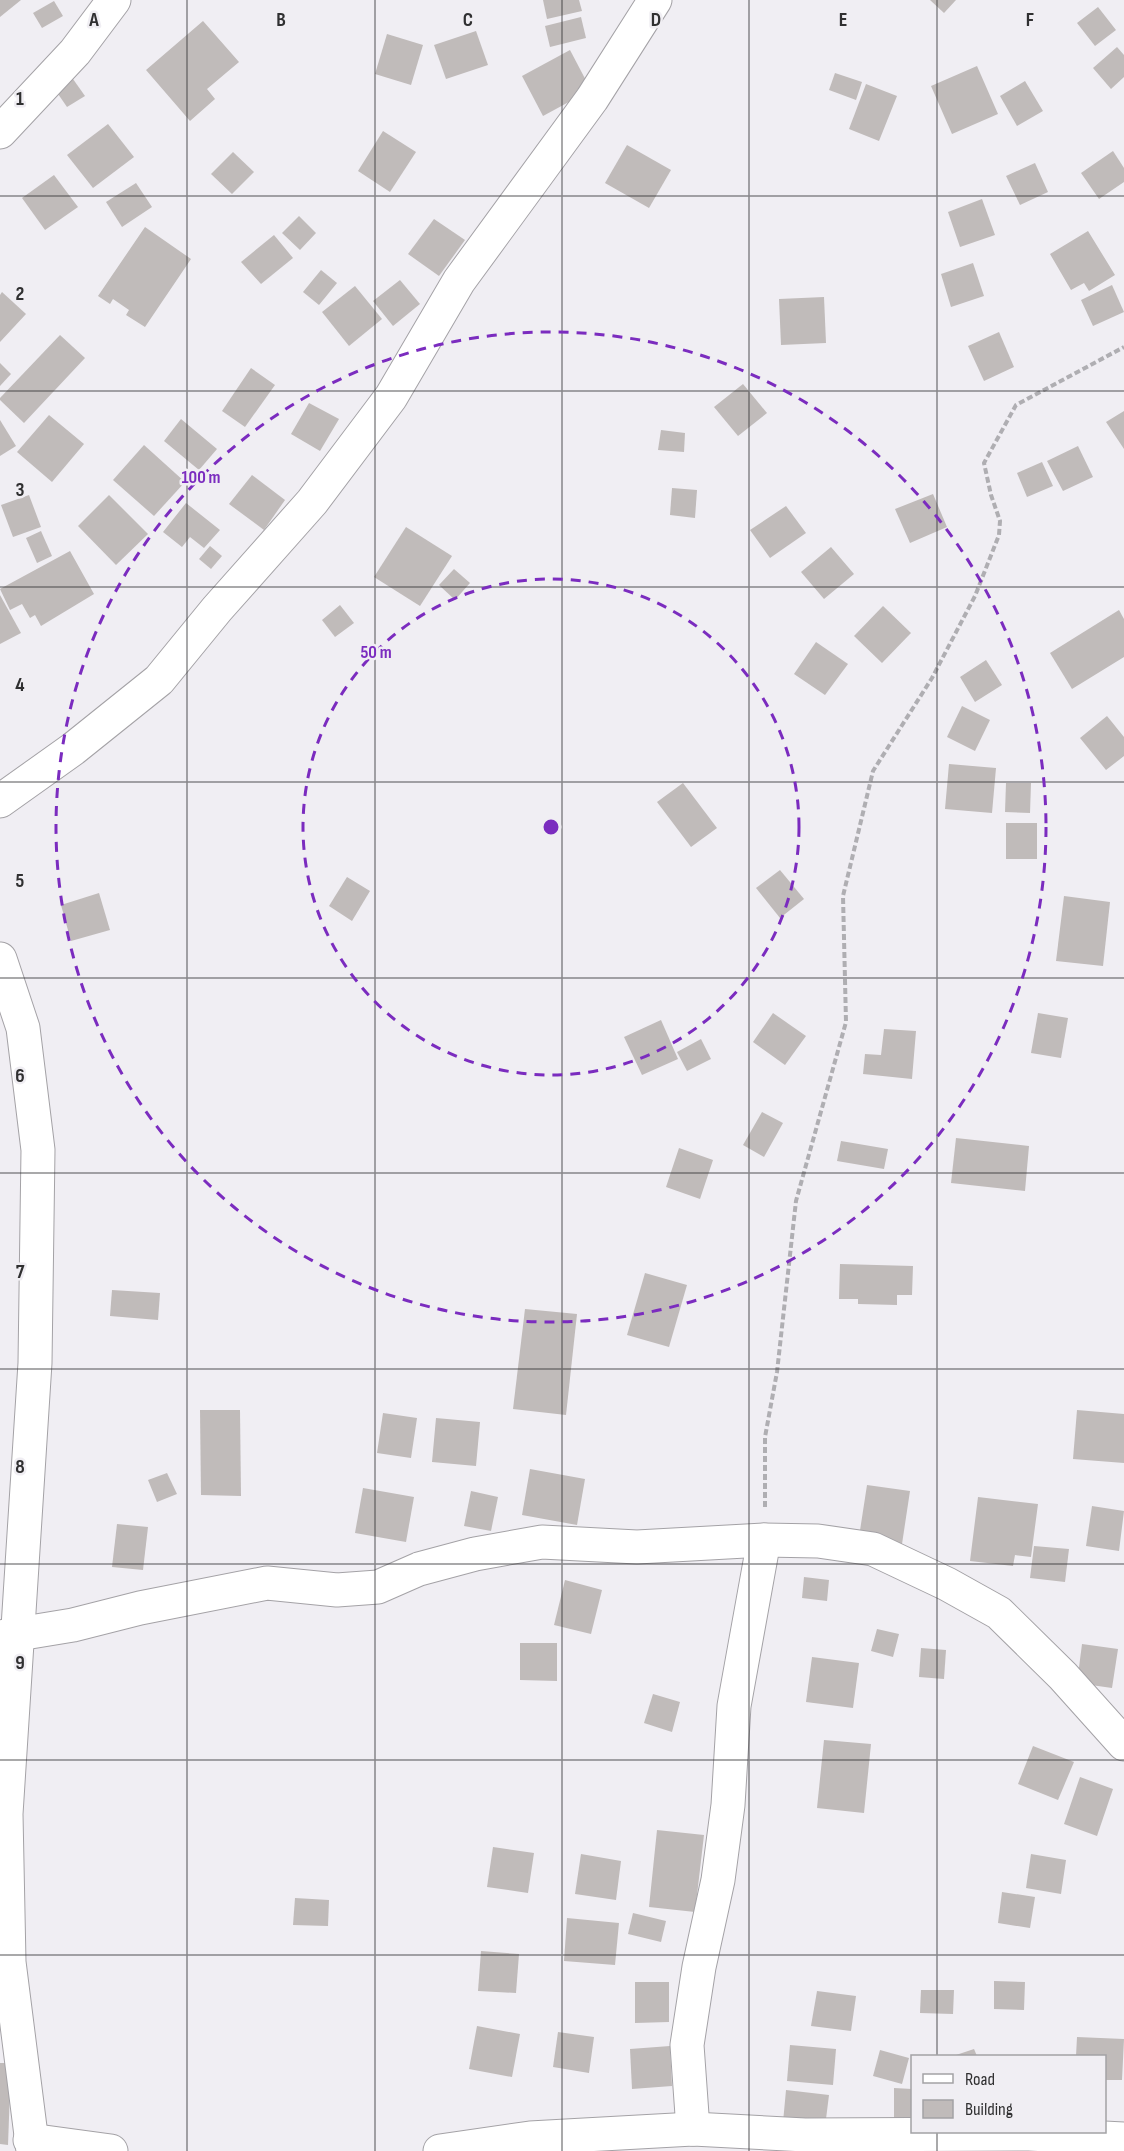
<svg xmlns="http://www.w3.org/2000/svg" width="1124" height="2151" viewBox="0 0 1124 2151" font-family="'Sofia Sans Condensed',sans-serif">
<rect width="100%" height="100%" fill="#f0eef3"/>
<g fill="#c0bbba">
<path d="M0,0H21L0,17Z"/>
<path d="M543,0H579L582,11L547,19Z"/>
<path d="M930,0H956L944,13Z"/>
<path d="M54,1L63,16L42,28L33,13Z"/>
<path d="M1098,7L1116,30L1095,46L1077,23Z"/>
<path d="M581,17L586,38L550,47L545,26Z"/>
<path d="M203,21L239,62L207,89L215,99L190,121L146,70Z"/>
<path d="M476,31L488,65L446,79L434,45Z"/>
<path d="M387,34L423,45L411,85L375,74Z"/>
<path d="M1117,47L1124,55V77L1111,89L1093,68Z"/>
<path d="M570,50L591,90L543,116L522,76Z"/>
<path d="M977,66L998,114L952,134L931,86Z"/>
<path d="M835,73L862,82L856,100L829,90Z"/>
<path d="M73,79L85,96L67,107L56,91Z"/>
<path d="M1025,81L1043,111L1017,126L1000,96Z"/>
<path d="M866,84L897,96L879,141L849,129Z"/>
<path d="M108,124L134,157L93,188L67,155Z"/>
<path d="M383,131L416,152L390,192L358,171Z"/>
<path d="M627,145L671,170L649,208L605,183Z"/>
<path d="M1113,151L1124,168V182L1099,199L1081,173Z"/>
<path d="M233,152L254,172L232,194L211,174Z"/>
<path d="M1035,163L1048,192L1020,205L1006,176Z"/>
<path d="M54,175L78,207L45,230L22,198Z"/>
<path d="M136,183L152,207L122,227L106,202Z"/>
<path d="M982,199L995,235L960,247L948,212Z"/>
<path d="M299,216L316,233L300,250L282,233Z"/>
<path d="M434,219L465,240L439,276L408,254Z"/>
<path d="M145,227L191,259L145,327L126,315L129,310L113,299L110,304L98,296Z"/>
<path d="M1088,231L1115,275L1089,291L1084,283L1071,290L1050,254Z"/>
<path d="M274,235L293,258L261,284L241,262Z"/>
<path d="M973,263L984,296L951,307L941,274Z"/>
<path d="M321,270L337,283L319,305L303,292Z"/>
<path d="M400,280L420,304L393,326L373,301Z"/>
<path d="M1112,285L1124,312L1093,326L1081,300Z"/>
<path d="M355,286L382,319L349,346L322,312Z"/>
<path d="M2,292L26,314L0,342V295Z"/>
<path d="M824,297L826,343L781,345L779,299Z"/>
<path d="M999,332L1014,367L984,381L968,346Z"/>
<path d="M60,335L85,358L24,423L0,400V398Z"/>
<path d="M0,363L11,374L0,386Z"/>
<path d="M251,368L275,385L245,427L222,411Z"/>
<path d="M743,384L767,413L738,436L714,407Z"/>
<path d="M309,403L339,419L320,451L291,434Z"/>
<path d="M1124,411V449L1106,422Z"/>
<path d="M49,415L84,444L52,482L17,452Z"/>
<path d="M181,419L217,449L199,470L164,441Z"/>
<path d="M0,420L16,446L0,456Z"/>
<path d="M661,430L685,433L684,452L658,450Z"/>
<path d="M144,445L185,482L154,516L113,480Z"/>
<path d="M1078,446L1093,477L1063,491L1047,461Z"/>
<path d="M1042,462L1053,486L1027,497L1017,473Z"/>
<path d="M252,475L285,500L264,530L229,504Z"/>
<path d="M672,488L697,490L695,518L670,515Z"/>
<path d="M933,494L947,527L910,543L895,509Z"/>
<path d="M29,495L41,527L13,537L1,505Z"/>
<path d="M109,495L148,534L116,565L78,526Z"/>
<path d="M186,503L220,530L204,548L190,537L182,547L163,532Z"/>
<path d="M786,506L806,533L770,558L750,530Z"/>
<path d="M406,527L452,556L420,606L374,577Z"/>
<path d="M41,531L52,556L37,563L26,538Z"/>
<path d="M210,546L222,556L211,569L199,559Z"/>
<path d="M831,547L854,574L824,599L801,572Z"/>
<path d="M70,551L94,594L41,626L35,615L30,618L22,604L10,610L0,589Z"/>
<path d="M454,569L470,583L455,600L439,585Z"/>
<path d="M0,595L21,633L0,644Z"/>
<path d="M340,605L354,623L335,637L322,620Z"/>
<path d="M883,606L911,633L882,663L854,636Z"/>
<path d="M1119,610L1124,619V657L1072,689L1050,653Z"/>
<path d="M816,642L848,664L825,695L794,674Z"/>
<path d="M986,660L1002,685L975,702L960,677Z"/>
<path d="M962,706L990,720L975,751L947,737Z"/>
<path d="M1107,716L1124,737V756L1106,770L1080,738Z"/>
<path d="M949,764L996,768L992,813L945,809Z"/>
<path d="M683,783L717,828L691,847L657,802Z"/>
<path d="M1006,783H1031L1030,813L1005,812Z"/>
<rect x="1006" y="823" width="31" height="36"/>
<path d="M780,870L804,899L780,918L756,888Z"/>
<path d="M347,877L370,891L352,921L329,906Z"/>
<path d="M99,893L110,930L71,941L61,905Z"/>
<path d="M1064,896L1110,902L1103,966L1056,961Z"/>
<path d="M773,1013L806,1036L785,1065L753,1042Z"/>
<path d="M1038,1013L1068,1018L1061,1058L1031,1053Z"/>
<path d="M661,1020L678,1059L642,1075L624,1037Z"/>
<path d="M884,1029L916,1031L912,1079L863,1074L865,1054L881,1055Z"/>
<path d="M701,1039L711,1059L687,1071L677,1052Z"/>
<path d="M762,1112L783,1123L764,1157L743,1145Z"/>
<path d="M956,1138L1029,1146L1025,1191L951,1183Z"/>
<path d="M841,1141L888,1149L884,1169L837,1161Z"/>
<path d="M679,1148L713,1160L700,1199L666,1187Z"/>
<path d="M840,1264L913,1266L912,1295H897V1305L858,1304V1299H839Z"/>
<path d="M645,1273L687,1285L669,1347L627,1335Z"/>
<path d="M112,1290L160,1293L158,1320L110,1316Z"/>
<path d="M525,1309L577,1314L566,1415L513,1409Z"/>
<path d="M200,1410H240L241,1496L201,1495Z"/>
<path d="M1077,1410L1124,1414V1463L1073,1459Z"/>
<path d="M383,1413L417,1418L411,1458L377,1453Z"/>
<path d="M436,1418L480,1422L476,1466L432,1462Z"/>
<path d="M530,1469L585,1479L577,1525L522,1515Z"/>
<path d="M167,1473L177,1494L157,1502L148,1480Z"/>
<path d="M867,1485L910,1491L902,1544L859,1537Z"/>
<path d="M363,1488L414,1497L406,1542L355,1533Z"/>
<path d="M471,1491L498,1497L491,1531L464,1526Z"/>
<path d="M978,1497L1038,1504L1031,1557L1015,1555L1013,1566L970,1561Z"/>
<path d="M1092,1506L1124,1511L1119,1551L1086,1546Z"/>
<path d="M117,1524L148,1527L143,1570L112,1567Z"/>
<path d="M1034,1546L1069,1549L1065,1582L1030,1578Z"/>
<path d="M804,1577L829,1580L827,1601L802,1598Z"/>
<path d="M565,1580L602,1590L591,1634L554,1625Z"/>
<path d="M877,1629L899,1634L893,1657L871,1651Z"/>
<path d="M520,1643H557V1681L520,1680Z"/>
<path d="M1082,1644L1118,1649L1112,1688L1077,1683Z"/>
<path d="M921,1648L946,1650L944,1679L919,1677Z"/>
<path d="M812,1657L859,1663L853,1708L806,1702Z"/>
<path d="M653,1694L680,1702L672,1732L644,1723Z"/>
<path d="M824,1740L871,1744L864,1813L817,1808Z"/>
<path d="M1033,1746L1074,1762L1058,1800L1018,1784Z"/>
<path d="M1080,1777L1113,1789L1097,1836L1064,1824Z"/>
<path d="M657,1830L704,1835L695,1912L649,1907Z"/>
<path d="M493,1847L534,1853L528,1893L487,1887Z"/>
<path d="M581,1854L621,1861L616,1900L575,1894Z"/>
<path d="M1031,1854L1066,1860L1061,1894L1026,1888Z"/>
<path d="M1002,1892L1035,1897L1030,1928L998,1923Z"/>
<path d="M295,1898L329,1900L328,1926L293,1925Z"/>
<path d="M633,1913L666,1921L661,1942L628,1934Z"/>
<path d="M567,1918L619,1923L615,1965L564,1961Z"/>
<path d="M481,1951L519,1954L516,1993L478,1991Z"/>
<path d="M994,1981L1025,1982L1024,2010L994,2009Z"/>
<path d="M635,1982H669V2022L635,2023Z"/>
<path d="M921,1990H954L953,2014L920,2013Z"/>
<path d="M817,1991L856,1996L851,2031L811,2026Z"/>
<path d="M477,2026L520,2034L512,2077L469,2069Z"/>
<path d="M558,2032L594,2037L589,2073L553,2067Z"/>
<path d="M1077,2037L1124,2039L1122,2080H1104V2056H1076Z"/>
<path d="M790,2045L836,2049L833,2085L787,2081Z"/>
<path d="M670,2046L672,2086L632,2089L630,2049Z"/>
<path d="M974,2049L977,2056H953Z"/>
<path d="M880,2050L909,2058L902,2084L873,2076Z"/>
<path d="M0,2063H11L8,2145L0,2144Z"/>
<path d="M894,2088L912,2089V2123H894Z"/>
<path d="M786,2090L829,2095L825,2127L783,2122Z"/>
</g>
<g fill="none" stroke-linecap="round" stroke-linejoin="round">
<g stroke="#a4a2a6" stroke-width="35">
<g id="street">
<path d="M0,132L75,52L114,0"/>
<path d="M0,801L73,749L159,680L217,609L312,502L391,397L459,281L592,99L655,0"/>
<path d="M0,959L23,1028L38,1150L35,1363L6,1814L9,1962L33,2151"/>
<path d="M0,1637L73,1625L140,1608L267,1583L337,1590L378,1587L419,1569L475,1554L542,1542L637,1547L764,1540L818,1541L873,1549L947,1584L999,1613L1063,1676L1124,1744"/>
<path d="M693,2129L687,2045L699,1967L718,1880L728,1805L734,1706L764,1540"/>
<path d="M30,2140L111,2151"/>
<path d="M440,2151L530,2138L693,2129L805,2135L1029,2134L1124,2139"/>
</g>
</g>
<path stroke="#afaeb2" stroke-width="4" stroke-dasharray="6 3" stroke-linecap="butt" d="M765,1507V1437L777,1372L796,1201L846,1022L843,896L873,771L932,678L975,596L999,535L1000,521L991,495L984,463L1016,405L1124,347"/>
<use href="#street" stroke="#fff" stroke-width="33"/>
</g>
<path fill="none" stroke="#303031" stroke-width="1.5" stroke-opacity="0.55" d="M187,0V2151M375,0V2151M562,0V2151M749,0V2151M937,0V2056M0,196H1124M0,391H1124M0,587H1124M0,782H1124M0,978H1124M0,1173H1124M0,1369H1124M0,1564H1124M0,1760H1124M0,1955H1124M937,2132V2151"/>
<g fill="none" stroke="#7b2cbf" stroke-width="3" stroke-dasharray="10 8">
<circle cx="551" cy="827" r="248"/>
<circle cx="551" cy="827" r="495"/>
</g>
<g font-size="20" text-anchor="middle" font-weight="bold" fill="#303031" stroke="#f0eef3" stroke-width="5" stroke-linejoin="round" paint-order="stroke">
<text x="94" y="26">A</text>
<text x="281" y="26">B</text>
<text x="468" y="26">C</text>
<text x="656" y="26">D</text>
<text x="843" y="26">E</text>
<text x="1030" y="26">F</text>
<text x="20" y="105">1</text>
<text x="20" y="300">2</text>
<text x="20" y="496">3</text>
<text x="20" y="691">4</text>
<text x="20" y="887">5</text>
<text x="20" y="1082">6</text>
<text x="20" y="1278">7</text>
<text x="20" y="1473">8</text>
<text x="20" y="1669">9</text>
</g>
<circle cx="551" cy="827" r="9" fill="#7b2cbf" stroke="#f0eef3" stroke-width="3"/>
<g font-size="18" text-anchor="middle" font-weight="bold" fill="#7b2cbf" stroke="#f0eef3" stroke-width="5" stroke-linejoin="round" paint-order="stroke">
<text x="201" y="483">100 m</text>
<text x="376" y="658">50 m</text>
</g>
<rect x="911" y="2055" width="195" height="78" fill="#f0eef3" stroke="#a3a2a5" stroke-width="1.5"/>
<rect x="923" y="2074" width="30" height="9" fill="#ffffff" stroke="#a3a2a5" stroke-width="1.5"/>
<text x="965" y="2085" font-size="18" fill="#303031">Road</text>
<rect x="923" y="2100" width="30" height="18" fill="#c0bbba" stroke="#a3a2a5" stroke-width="1.5"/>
<text x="965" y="2115" font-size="18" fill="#303031">Building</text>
</svg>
